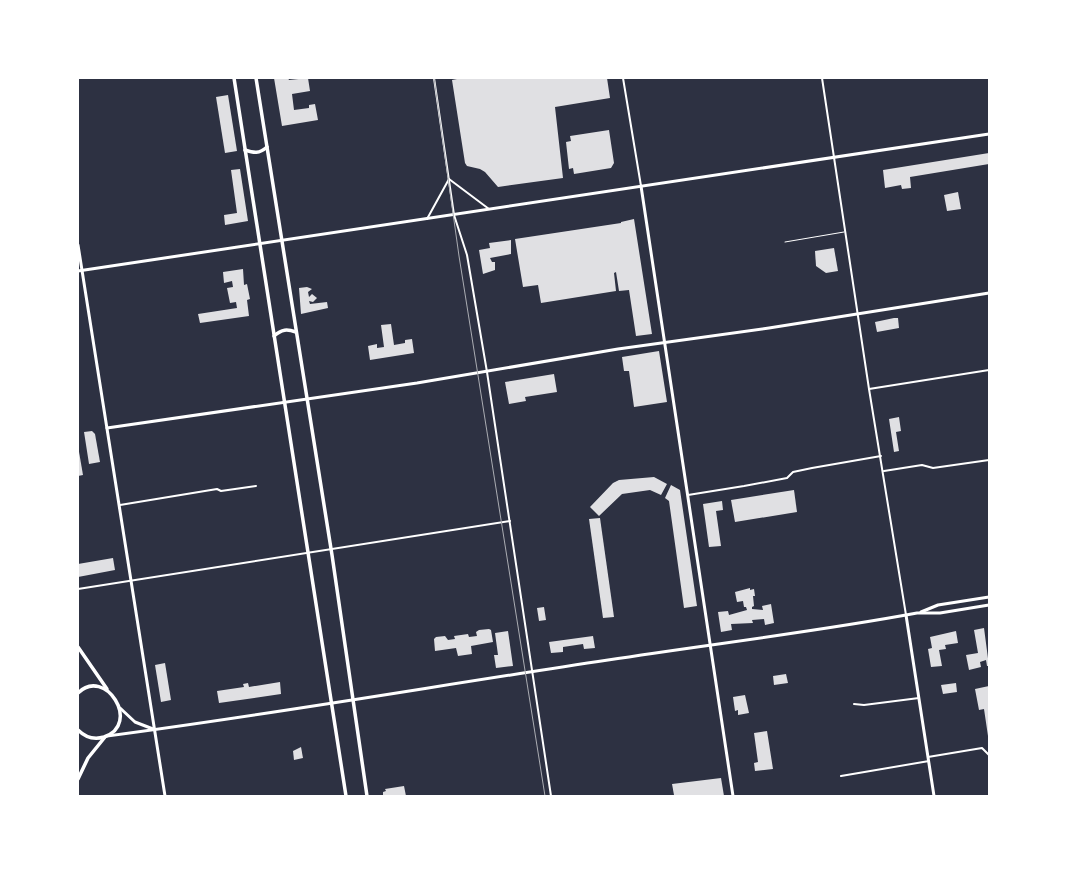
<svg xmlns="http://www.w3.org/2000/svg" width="1067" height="874" viewBox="0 0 1067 874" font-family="Roboto,sans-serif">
<rect width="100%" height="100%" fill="#2d3142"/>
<g fill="#e0e0e3">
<path d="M274,78H288L289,80L308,78L310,91L292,94L294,110L309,108V105L315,104L318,120L282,126Z"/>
<path d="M462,78H607L610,98L555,107L563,178L498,187L485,172L480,169L467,166L465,163L452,80Z"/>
<path d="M228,95L237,151L225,153L216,97Z"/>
<path d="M609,130L614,163L611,168L574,174L573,168L569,169L566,142L571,141L570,136Z"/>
<path d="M989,153V164L910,177L911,188L902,189L901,185L885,188L883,170Z"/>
<path d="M240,169L248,221L225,225L224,215L237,213L231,170Z"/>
<path d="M958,192L961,209L947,211L944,195Z"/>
<path d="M634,219L652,334L636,336L629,290L619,291L616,272L614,273L616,291L541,303L538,285L523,287L515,239L621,223V222Z"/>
<path d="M511,240V254L490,258L492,262H495V270L483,274L479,250L490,248L489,243Z"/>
<path d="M834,248L838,271L826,273L816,266L815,251Z"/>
<path d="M243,269L244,285L247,284L250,299L247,300L249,316L200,323L198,314L237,308L236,302L230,303L227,288L233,287L232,281L224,283L223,272Z"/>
<path d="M307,287L312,289L308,292L309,297L312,294L317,298L313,302L309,301L310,304L327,302L328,308L301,314L299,288Z"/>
<path d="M894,318H898L899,328L877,332L875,322Z"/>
<path d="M391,324L394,345L405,343V340L412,339L414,353L370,360L368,346L377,344V348L384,347L381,325Z"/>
<path d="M659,351L667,402L634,407L629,371H624L622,357Z"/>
<path d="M554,374L557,392L525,397L526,401L509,404L505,382Z"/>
<path d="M899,417L901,431L896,432L899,451L894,452L889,419Z"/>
<path d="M92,431L95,434L100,462L89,464L84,432Z"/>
<path d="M78,446L83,475L78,476Z"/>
<path d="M654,477L667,484L661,495L650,490L622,494L599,516L590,507L613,483L619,480Z"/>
<path d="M671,485L680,490L697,606L684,608L669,501L665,498Z"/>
<path d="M794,490L797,512L735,522L731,500Z"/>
<path d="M722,501L723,510L716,511L721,546L709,547L703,504Z"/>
<path d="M600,518L614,617L603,618L589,519Z"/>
<path d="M113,558L115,570L78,577V564Z"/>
<path d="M750,588V590L754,589L755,596H753L754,606L752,607V609L763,610L762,606L771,604L774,623L765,625L764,619L752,620L753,623L731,624L732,630L721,632L718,612L728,611L729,615L747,610L746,607H744L743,601L737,602L735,592Z"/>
<path d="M544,607L546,620L539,621L537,608Z"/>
<path d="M984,628L989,666H987L986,660L980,662L981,667L969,670L966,655L978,653L974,630Z"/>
<path d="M489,629L491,630L493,642L471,646L472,654L458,656L456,648L435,651L434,639L436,637L445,636L448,640L455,639L454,636L468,634L469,637L477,636L476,632L479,630Z"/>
<path d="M508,631L513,666L496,668L494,655H498L495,633Z"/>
<path d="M956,631L958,643L945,645L946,649L939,650L942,666L931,667L928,649L932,648L930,637Z"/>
<path d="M593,636L595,648L584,649L583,644L563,647V652L551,653L549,642Z"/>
<path d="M165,663L171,700L161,702L155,665Z"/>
<path d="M786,674L788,683L774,685L773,676Z"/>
<path d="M280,682L281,694L219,703L217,691L244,687L243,684L248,683L249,687Z"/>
<path d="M956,683L957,692L943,694L941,685Z"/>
<path d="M989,686V736H988L984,709L979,710L975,689Z"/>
<path d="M745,695L749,713L738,715V710L735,711L733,697Z"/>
<path d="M767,731L773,769L755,771L754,763L758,762L754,733Z"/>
<path d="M301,747L303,758L294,760L293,751Z"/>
<path d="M721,778L724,796L674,795L672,784Z"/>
<path d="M404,786L406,796H383V792L386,791L385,789Z"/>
</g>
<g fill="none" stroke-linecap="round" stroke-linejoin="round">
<path stroke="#fff" stroke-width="1" d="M785,242L844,232"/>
<g stroke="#fff" stroke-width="2">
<path d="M434,78L454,215L467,255L487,372L551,796"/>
<path d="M623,78L641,186"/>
<path d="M822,78L869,389L906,615"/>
<path d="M427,219L449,179L489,209"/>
<path d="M869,389L989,370"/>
<path d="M884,471L922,465L933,468L989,460"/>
<path d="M688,495L744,486L787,478L793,472L812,468L881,456"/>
<path d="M120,505L217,489L221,491L256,486"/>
<path d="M78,589L510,521"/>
<path d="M854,704L864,705L919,698"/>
<path d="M928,757L982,748L989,755"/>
<path d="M841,776L929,761"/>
</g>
<g stroke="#fff" stroke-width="3">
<path d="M641,186L733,796"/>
<path d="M78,245L165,796"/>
<path d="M107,428L417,383L618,349L769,328L989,293"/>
<path d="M906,615L934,796"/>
</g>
<g stroke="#fff" stroke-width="3">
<path d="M78,271L989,134"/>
<path d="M921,612L938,605L989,597"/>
<path d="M120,708L135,722L153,729"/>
<path d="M107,736C275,714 441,685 608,660C711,644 815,632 917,613H940L989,605"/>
</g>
<g stroke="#fff" stroke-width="3.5">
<path d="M234,78L346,796"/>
<path d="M256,78L332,555L367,796"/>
<path d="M245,150C254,153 259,154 267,147"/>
<path d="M274,336C282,329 287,329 296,332"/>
<path d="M78,647L107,689"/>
<path d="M78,693C105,666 142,724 104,737C94,740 85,737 78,730"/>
<path d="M78,779L88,758L105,737"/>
</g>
<path stroke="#abadb3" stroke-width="1" d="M434,78L459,256L545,796"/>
</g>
<rect width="1067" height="874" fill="none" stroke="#ffffff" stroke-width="158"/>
</svg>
